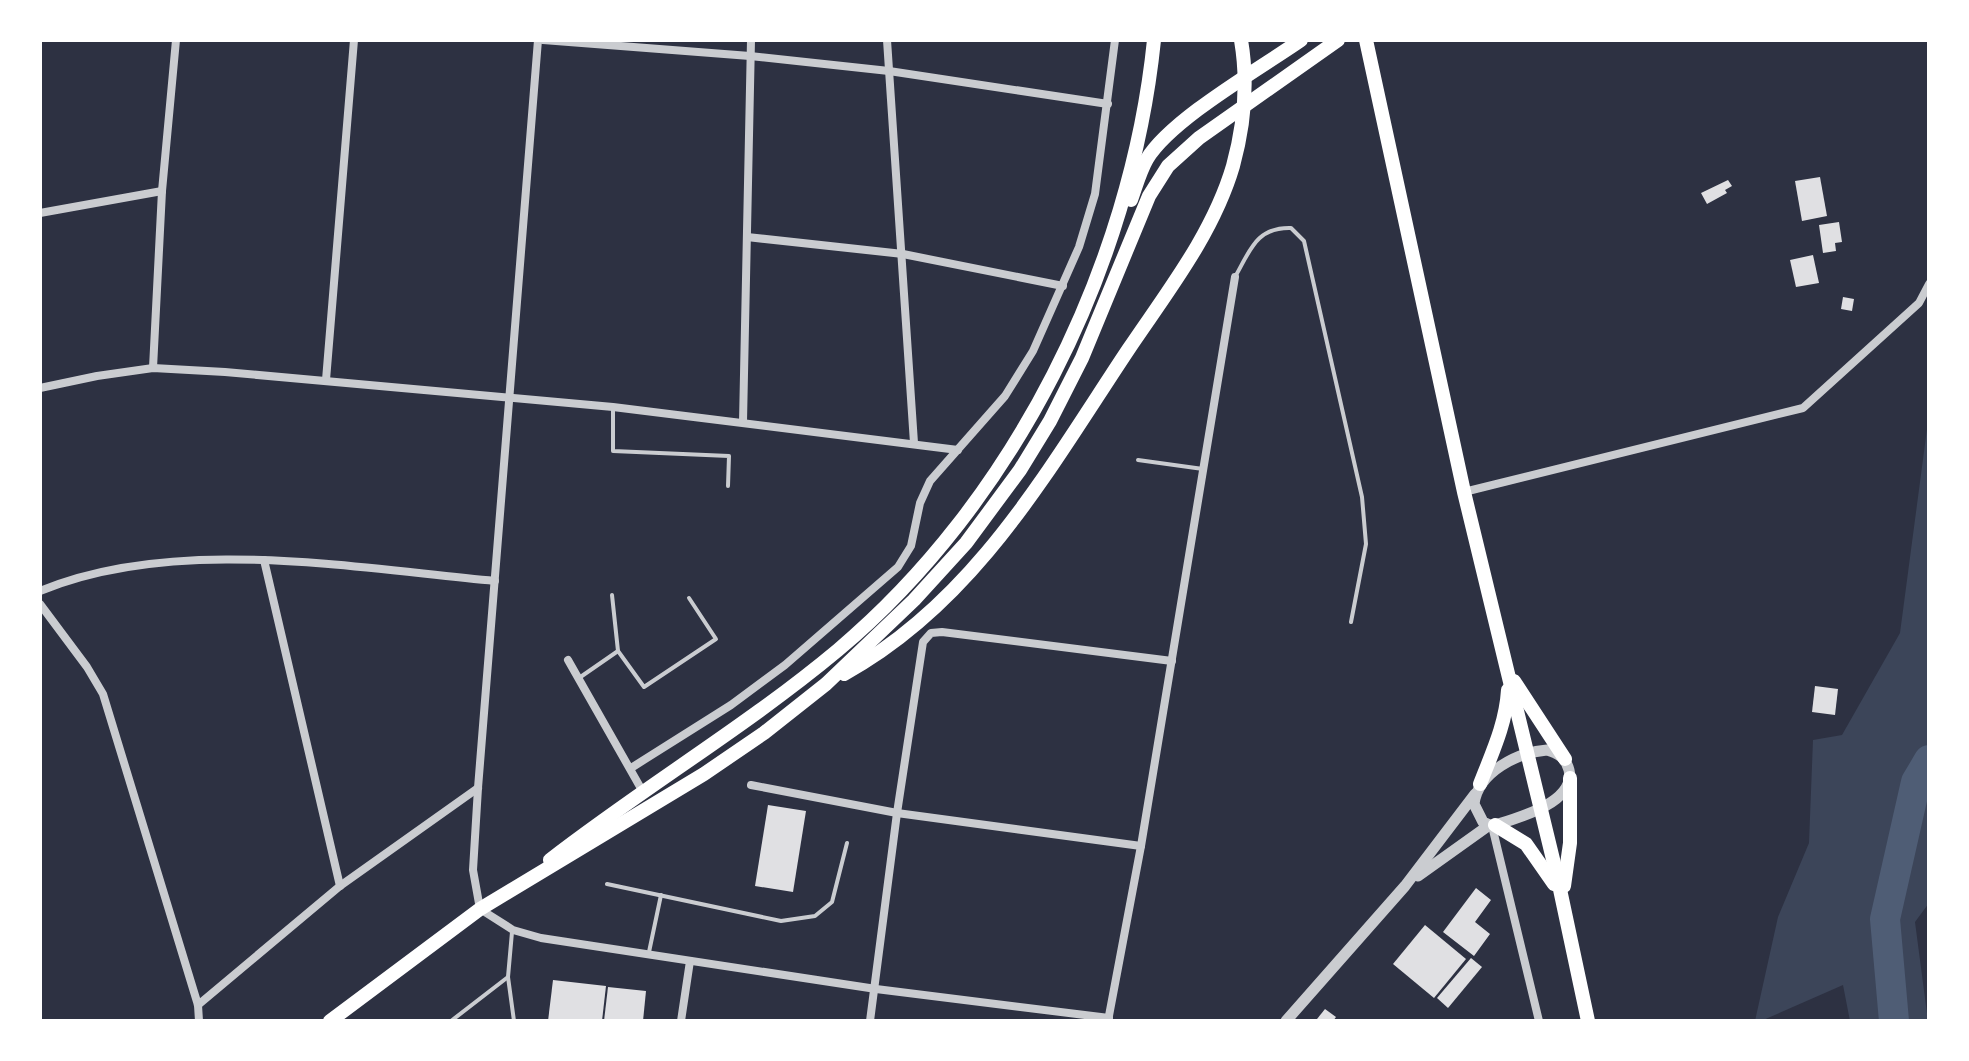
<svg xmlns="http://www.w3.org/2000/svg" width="1969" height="1061" viewBox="0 0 1969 1061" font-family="Karla,sans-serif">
<rect width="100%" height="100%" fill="#2d3142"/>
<path fill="#3c4559" d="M1929,414V903L1915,922L1928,1021H1850L1843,985L1761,1021H1755L1778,917L1809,843L1813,740L1842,735L1900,633Z"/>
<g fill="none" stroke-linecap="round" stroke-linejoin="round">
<path stroke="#4f5d75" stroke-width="30" d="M1894,1021L1885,919L1916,782L1929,760"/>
</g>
<g fill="#e0e0e3">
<path d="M1820,177L1827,216L1802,221L1795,181Z"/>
<path d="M1728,180L1732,186L1725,190L1727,193L1707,204L1701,193Z"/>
<path d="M1839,222L1842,242L1835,243L1836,251L1823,253L1819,225Z"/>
<path d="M1813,255L1819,283L1796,287L1790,260Z"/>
<path d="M1843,297L1854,299L1852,311L1841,309Z"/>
<path d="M1815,686L1838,689L1835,715L1812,712Z"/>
<path d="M768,805L806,811L793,892L755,886Z"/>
<path d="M1476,888L1491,900L1475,922L1490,934L1474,956L1443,932Z"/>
<path d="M1425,925L1466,959L1434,998L1393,964Z"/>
<path d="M1471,958L1482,967L1448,1008L1437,998Z"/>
<path d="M553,980L606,986L602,1021H548Z"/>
<path d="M608,987L646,991L643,1021H604Z"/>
<path d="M1325,1009L1336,1017L1333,1021L1317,1019Z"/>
</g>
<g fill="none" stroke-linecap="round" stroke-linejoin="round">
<g stroke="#caccd0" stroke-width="4">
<path d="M1235,277C1250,251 1256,227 1291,228L1304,241L1362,497L1366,544L1351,622"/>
<path d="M613,409V451L729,456L728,486"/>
<path d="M1138,460L1203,469"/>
<path d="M612,595L618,651L644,687L716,639L689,598"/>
<path d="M579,678L618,651"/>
<path d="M607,884L781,921L815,916L832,902L847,843"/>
<path d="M512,932L508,977L514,1021"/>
<path d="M649,952L661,895"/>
<path d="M451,1021L508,977"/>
</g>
<g stroke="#caccd0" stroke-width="8">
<path d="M538,40L478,788L473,870L480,909L513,930L541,938L876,989L1109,1018"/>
<path d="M543,40L750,56L889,71L1108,104"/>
<path d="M887,40L914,443"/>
<path d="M40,213L162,191"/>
<path d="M747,237L903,254L1063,286"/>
<path d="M153,368L162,191L176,40"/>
<path d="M326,380L354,40"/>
<path d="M40,388L97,376L153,368L225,372L613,407L958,450"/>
<path d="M743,422L751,40"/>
<path d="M1464,492L1803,408L1919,303L1929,284"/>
<path d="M264,560L340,886"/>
<path d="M40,591C175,535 352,568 495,581"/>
<path d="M40,604L87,667L103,694L198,1005L199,1021"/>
<path d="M568,660L643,792"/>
<path d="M631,768L731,705L785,665L898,567L911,546L920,503L930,481L1005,396L1033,351L1079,247L1095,194L1115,40"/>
<path d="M751,785L897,813L1141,846"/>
<path d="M1492,826L1539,1021"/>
<path d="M198,1005L340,886L478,788"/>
<path d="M681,1021L690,961"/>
<path d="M870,1021L897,813L923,642L931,633L942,632L1172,661"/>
<path d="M1108,1021L1141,846L1235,277"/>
</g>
<g stroke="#caccd0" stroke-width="11">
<path d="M1547,750C1558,753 1566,758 1569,770C1577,803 1514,819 1492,826L1483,822L1474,804C1478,772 1518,752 1547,750Z"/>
<path d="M1418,876L1488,826"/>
<path d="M1286,1021L1405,886L1475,794"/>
</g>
<g stroke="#fff" stroke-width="14">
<path d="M1366,40L1464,492L1558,880L1588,1021"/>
<path d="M1514,681L1565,759"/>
<path d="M1480,784C1492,753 1506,724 1508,690"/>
<path d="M1495,825L1526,844L1554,884"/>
<path d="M1564,886L1570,843V778"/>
</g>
<g stroke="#fff" stroke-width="14">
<path d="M1131,200C1136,186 1140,171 1147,159C1171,119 1261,68 1301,40"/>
<path d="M844,674C975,602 1048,470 1128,350C1167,292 1213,234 1233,166C1244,126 1248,81 1241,40"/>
<path d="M550,860C644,787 747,726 838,650C1014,502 1131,267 1154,40"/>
<path d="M330,1021L480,909L704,774L764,733L826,684L914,600L966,543L1020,470L1050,421L1082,358L1149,196L1168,166L1199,138L1338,40"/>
</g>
</g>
<rect width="1969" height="1061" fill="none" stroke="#ffffff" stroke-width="84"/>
</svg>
